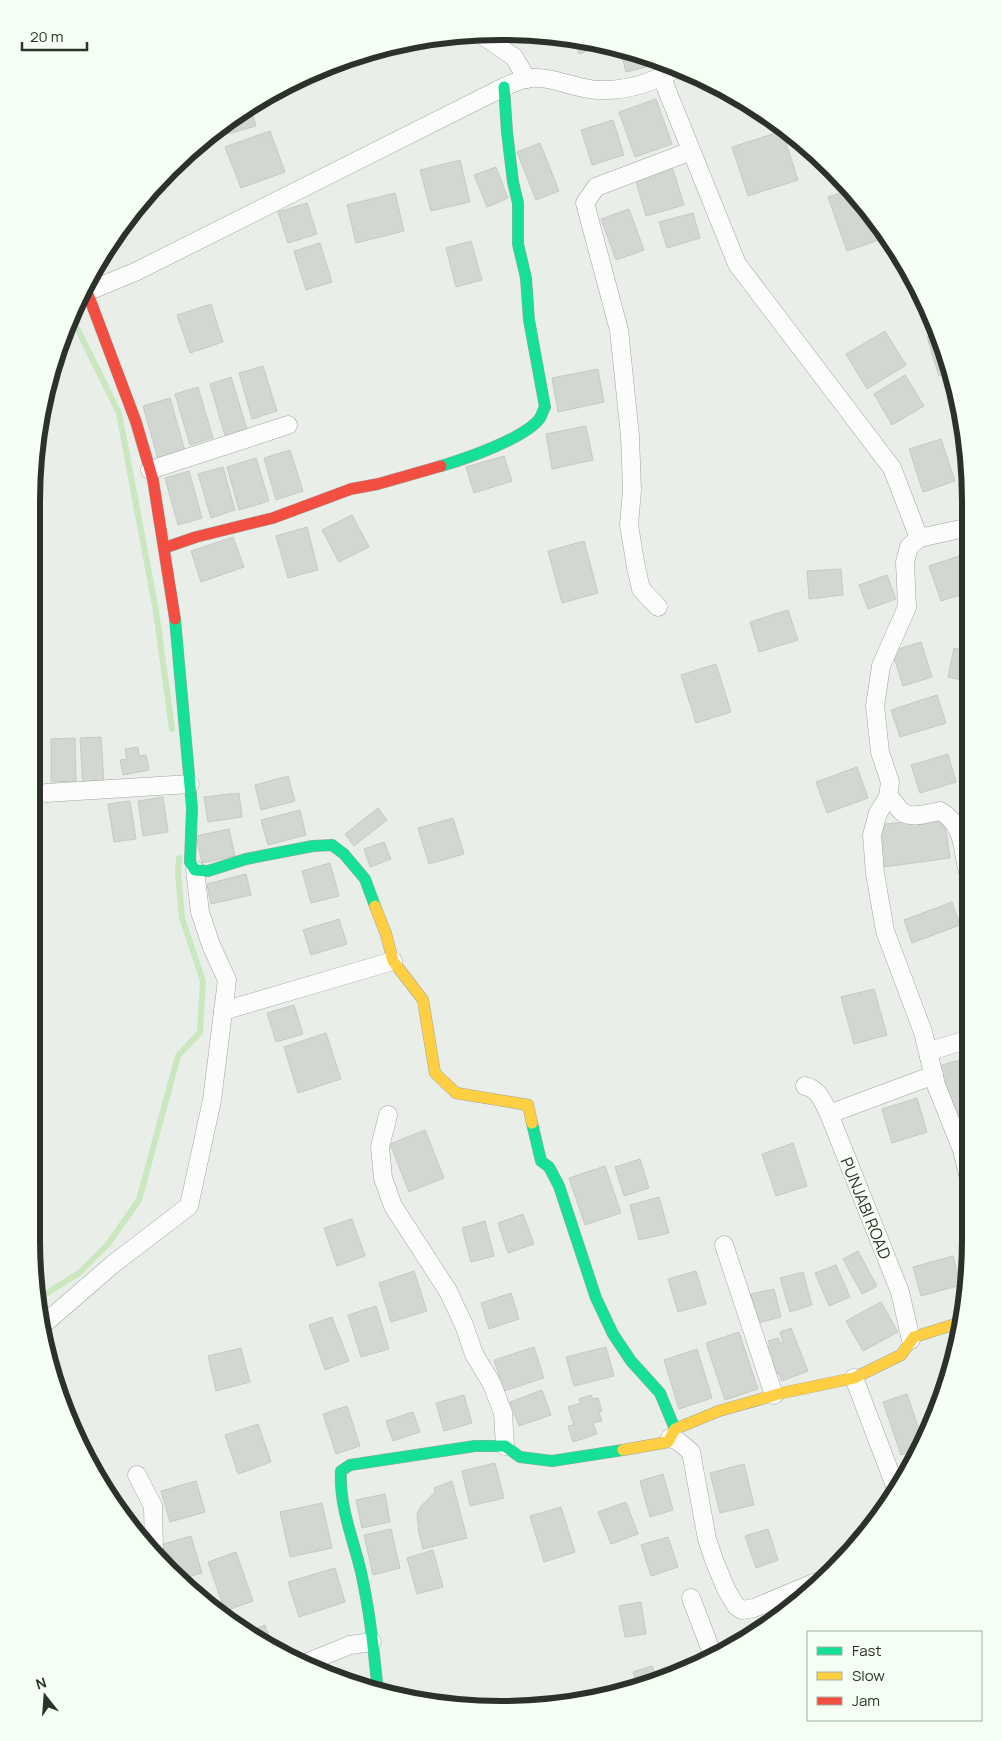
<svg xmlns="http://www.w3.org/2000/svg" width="1002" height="1741" viewBox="0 0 1002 1741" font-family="Manrope,sans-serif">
<rect width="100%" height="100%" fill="#e9eee8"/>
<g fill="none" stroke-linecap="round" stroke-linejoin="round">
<g stroke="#cae7bf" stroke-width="6">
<path d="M72,318L119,413L156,611L172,729"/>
<path d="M41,1297L79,1273L108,1244L139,1200L178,1056L200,1032L203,981L182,918L178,873L179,858"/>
</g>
</g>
<g fill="#d3d7d2" stroke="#c6cac5">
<path d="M573,38L592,40L603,43L604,45L579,54Z"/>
<path d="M620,49L647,57L650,66L626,72Z"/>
<path d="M723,89L737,97L728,101Z"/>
<path d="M656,99L672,144L635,157L619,112Z"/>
<path d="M250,105L256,126L206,140L240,111Z"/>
<path d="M613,120L624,155L592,165L581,130Z"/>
<path d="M270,131L285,172L241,188L225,147Z"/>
<path d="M782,131L798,180L748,196L732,147Z"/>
<path d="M540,143L559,191L536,200L517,152Z"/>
<path d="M460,160L470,202L431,211L420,170Z"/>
<path d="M672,166L684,205L646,216L635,178Z"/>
<path d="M496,167L508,198L487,207L474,175Z"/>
<path d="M849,190L871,219L879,240L847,251L828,197Z"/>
<path d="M395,193L404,231L356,243L347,205Z"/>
<path d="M307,203L317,234L288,243L278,212Z"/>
<path d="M629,209L644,250L616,260L601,219Z"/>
<path d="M693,213L700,238L667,248L659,222Z"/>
<path d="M471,241L482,280L456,287L446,248Z"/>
<path d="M320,243L332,282L306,290L294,251Z"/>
<path d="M211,304L223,342L190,353L177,315Z"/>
<path d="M885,331L906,365L867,389L846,354Z"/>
<path d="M938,333L946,350L950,373L939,376L927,337Z"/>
<path d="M263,366L277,411L252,419L239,373Z"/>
<path d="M598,369L604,402L558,412L552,378Z"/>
<path d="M905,375L924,406L892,425L874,394Z"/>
<path d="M231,377L247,429L225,436L210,384Z"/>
<path d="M198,387L213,438L190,445L175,394Z"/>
<path d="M170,398L185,451L158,459L143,406Z"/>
<path d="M586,426L593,460L552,469L546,434Z"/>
<path d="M941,439L955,481L923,492L909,449Z"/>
<path d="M290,450L303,491L276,500L264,458Z"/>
<path d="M504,456L512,481L474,493L466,467Z"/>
<path d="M256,458L269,501L239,510L227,467Z"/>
<path d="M223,467L235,510L211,518L198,474Z"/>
<path d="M189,471L202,518L178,525L165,478Z"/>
<path d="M352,515L369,547L339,562L322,530Z"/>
<path d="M307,527L318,570L288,578L276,536Z"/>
<path d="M233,537L244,567L201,582L191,551Z"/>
<path d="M584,541L598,593L562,603L548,551Z"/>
<path d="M968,553L970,559V592L941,601L929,566Z"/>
<path d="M841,569L843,595L809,599L807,571Z"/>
<path d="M887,575L896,599L868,609L859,585Z"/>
<path d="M788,610L798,640L759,652L750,622Z"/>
<path d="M921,642L932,677L903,686L892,651Z"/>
<path d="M954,648L970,652V682L948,677Z"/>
<path d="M716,664L731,712L696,723L681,675Z"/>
<path d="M937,695L946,723L900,737L891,710Z"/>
<path d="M101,737L104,784L83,786L80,738Z"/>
<path d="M75,738L76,781L51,782V739Z"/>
<path d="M138,747L139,756L146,755L149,770L123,775L120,760L127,759L125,749Z"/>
<path d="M948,754L956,782L920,793L911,765Z"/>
<path d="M857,767L868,798L827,813L816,782Z"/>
<path d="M288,776L295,801L261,810L255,785Z"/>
<path d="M239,793L242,817L208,822L204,797Z"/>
<path d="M163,797L168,832L143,836L138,801Z"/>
<path d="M130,801L136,839L114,842L108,804Z"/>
<path d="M378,808L387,820L354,846L345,834Z"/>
<path d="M300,810L306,835L268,845L261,820Z"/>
<path d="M944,817L950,858L884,867L878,825Z"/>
<path d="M453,818L464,854L429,864L418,828Z"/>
<path d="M229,829L235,856L202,863L196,836Z"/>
<path d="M384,842L391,859L370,867L364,849Z"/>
<path d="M330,863L339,896L311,903L302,871Z"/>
<path d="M246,874L251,895L211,904L207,884Z"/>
<path d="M952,902L960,925L912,943L904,920Z"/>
<path d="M339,919L347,944L311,955L303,930Z"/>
<path d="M874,989L887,1035L854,1044L841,997Z"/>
<path d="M294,1005L303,1034L276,1042L267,1013Z"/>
<path d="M326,1033L341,1079L298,1093L284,1047Z"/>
<path d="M970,1057V1121L957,1125L939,1066Z"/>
<path d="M917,1098L927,1132L892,1143L882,1109Z"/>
<path d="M425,1130L444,1178L409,1192L390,1144Z"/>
<path d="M793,1143L807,1186L776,1196L762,1154Z"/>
<path d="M640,1159L649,1188L624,1196L615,1167Z"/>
<path d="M605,1166L621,1213L585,1225L569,1178Z"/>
<path d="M659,1197L669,1233L639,1240L630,1205Z"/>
<path d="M523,1214L534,1244L508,1253L498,1223Z"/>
<path d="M352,1219L365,1256L337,1266L324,1228Z"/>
<path d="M485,1221L494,1256L471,1262L462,1228Z"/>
<path d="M858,1251L877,1286L862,1294L843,1259Z"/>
<path d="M953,1256L961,1285L921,1296L913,1267Z"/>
<path d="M836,1265L850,1297L829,1306L815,1273Z"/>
<path d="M414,1271L427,1311L391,1322L379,1283Z"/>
<path d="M696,1271L706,1304L678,1312L668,1279Z"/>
<path d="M803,1272L812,1305L790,1312L780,1278Z"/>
<path d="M774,1289L781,1317L758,1323L751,1294Z"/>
<path d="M511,1293L519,1319L489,1329L481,1303Z"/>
<path d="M881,1302L898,1332L863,1351L846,1321Z"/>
<path d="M376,1306L389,1349L361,1357L348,1315Z"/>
<path d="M332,1317L349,1361L325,1370L309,1325Z"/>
<path d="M791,1328L808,1371L782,1381L779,1373L775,1375L768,1359L773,1357L771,1353L766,1355L764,1348L770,1346L768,1341L778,1338L780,1343L783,1342L780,1332Z"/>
<path d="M739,1332L758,1389L725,1400L706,1343Z"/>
<path d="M534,1347L544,1378L504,1391L494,1360Z"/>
<path d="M606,1347L614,1376L574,1386L566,1357Z"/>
<path d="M241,1348L250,1382L216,1391L208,1356Z"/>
<path d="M697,1349L712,1398L679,1409L664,1360Z"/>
<path d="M542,1390L551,1415L519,1426L510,1402Z"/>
<path d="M907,1394L922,1439L917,1450L901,1455L883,1402Z"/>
<path d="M464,1395L472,1423L444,1431L436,1403Z"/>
<path d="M591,1395L593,1399L598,1398L602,1411L599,1412L602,1421L593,1423L597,1434L573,1442L568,1426L574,1425L568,1407L581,1403L579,1399Z"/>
<path d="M347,1406L360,1446L336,1454L323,1414Z"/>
<path d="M413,1412L420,1432L393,1441L386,1421Z"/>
<path d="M258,1424L271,1462L238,1474L225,1435Z"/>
<path d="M495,1463L504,1498L470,1506L462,1471Z"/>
<path d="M744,1464L754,1505L720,1513L710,1473Z"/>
<path d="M663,1474L673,1510L650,1517L640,1481Z"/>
<path d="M196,1481L205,1512L170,1522L161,1491Z"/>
<path d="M452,1481L467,1538L423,1549L419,1534L417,1514L421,1506L435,1492L434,1488Z"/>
<path d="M385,1494L390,1522L362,1528L356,1500Z"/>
<path d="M626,1502L638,1534L611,1544L598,1512Z"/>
<path d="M322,1503L332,1548L290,1557L280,1512Z"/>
<path d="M561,1507L575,1552L544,1562L530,1516Z"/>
<path d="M391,1529L400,1568L373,1575L364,1535Z"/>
<path d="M768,1529L778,1560L756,1568L745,1536Z"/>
<path d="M191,1536L202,1573L184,1578L160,1556L157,1546Z"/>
<path d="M668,1537L678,1567L651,1576L641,1545Z"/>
<path d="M433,1550L443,1587L417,1594L407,1558Z"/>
<path d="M236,1552L253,1601L225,1611L208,1562Z"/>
<path d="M335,1568L345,1602L299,1617L288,1582Z"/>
<path d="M641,1602L646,1634L625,1637L619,1606Z"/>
<path d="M265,1625L272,1645L244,1633Z"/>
<path d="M652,1666L658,1682L652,1685L638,1687L633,1672Z"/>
</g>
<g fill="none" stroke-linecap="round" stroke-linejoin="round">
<g stroke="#a1a5a0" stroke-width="19">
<g id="street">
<path d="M479,33L514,57L527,79"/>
<path d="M662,78L737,264L892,468L919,538L970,527"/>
<path d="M84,293L135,272L504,87C512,84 521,79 529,78C553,76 575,89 598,90C627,91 655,82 679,67"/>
<path d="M150,470L288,425"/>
<path d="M919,538L909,547L905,562L907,607L881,666L875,706L880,752L890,782L888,797L878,813L872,835L875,873L885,931L923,1032L936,1085L962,1150L970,1183"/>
<path d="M658,607L641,589L636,567L629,525L632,490L630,436L619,330L585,203L596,187L691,151"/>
<path d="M46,793L190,784"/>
<path d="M888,797C897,803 895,805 901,811C911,820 929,813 940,811C967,826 961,853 970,879"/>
<path d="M223,1011L393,961"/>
<path d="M929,1057L933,1050L970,1039"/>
<path d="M805,1086C819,1089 823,1102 829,1114L900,1292L911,1340"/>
<path d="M829,1114L934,1075"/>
<path d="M388,1115L380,1147L383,1178L393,1206L448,1291L464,1325L474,1354L492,1384L503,1413L505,1446"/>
<path d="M724,1245L774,1395"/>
<path d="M45,1323L112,1265L189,1206L212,1100L227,980L211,945L200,912L195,870"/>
<path d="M854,1378L897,1491"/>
<path d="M670,1438L678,1441L691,1452L707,1539L714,1560L726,1589L736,1606L742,1610L754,1608L816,1582"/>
<path d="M137,1475L153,1506L154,1550"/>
<path d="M691,1598L712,1653"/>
<path d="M308,1662L350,1645L372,1642"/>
</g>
</g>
<g stroke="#a1a5a0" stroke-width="12">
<g id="fast">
<path d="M441,466C465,459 526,438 540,418C542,415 543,410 545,407L529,320L526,278L518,244V203L513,182L507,132L504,87"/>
<path d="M175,619L192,808L190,862L195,870L208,871L246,859L313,846L332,845L344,854L365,879L375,906"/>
<path d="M532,1123L541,1161L549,1167L559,1186L596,1298L613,1334L631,1361L660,1393L675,1429"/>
<path d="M378,1693C374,1652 370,1612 361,1572C353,1538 339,1506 341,1471L350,1465L475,1446H505L520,1457L552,1461L623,1450"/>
</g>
</g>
<g stroke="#a1a5a0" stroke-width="12">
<g id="slow">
<path d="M375,906L386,934L393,961L423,1000L435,1073L456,1093L528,1105L532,1123"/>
<path d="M623,1450L668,1442L675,1429L719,1411L782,1393L854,1378L901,1355L914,1337L959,1323"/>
</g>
</g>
<g stroke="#a1a5a0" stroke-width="12">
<g id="jam">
<path d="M86,289L136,422L153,480L175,619"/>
<path d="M164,548L196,537L273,518L351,489L378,484L441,466"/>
</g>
</g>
<use href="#street" stroke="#fcfcfc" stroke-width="18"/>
<use href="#fast" stroke="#16e098" stroke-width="11"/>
<use href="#slow" stroke="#ffcf43" stroke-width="11"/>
<use href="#jam" stroke="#f24e42" stroke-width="11"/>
</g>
<g text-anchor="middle" stroke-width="4.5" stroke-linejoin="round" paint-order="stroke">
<g font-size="16" fill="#2d312b" stroke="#f6fff4">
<text transform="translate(866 1208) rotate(68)" y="6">PUNJABI ROAD</text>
</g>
</g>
<path d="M0 0H1002V1741H0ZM501 40H501A461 461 0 0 1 962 501V1240A461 461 0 0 1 501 1701H501A461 461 0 0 1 40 1240V501A461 461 0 0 1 501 40Z" fill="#f6fff4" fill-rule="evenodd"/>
<path fill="none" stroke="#2d312b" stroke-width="6" d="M501 40H501A461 461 0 0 1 962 501V1240A461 461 0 0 1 501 1701H501A461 461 0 0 1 40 1240V501A461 461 0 0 1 501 40Z"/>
<rect x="807" y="1631" width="175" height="90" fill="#f6fff4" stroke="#a6ada4"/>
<rect x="817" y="1647" width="25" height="8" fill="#16e098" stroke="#a6ada4"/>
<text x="852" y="1656" font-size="15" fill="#2d312b">Fast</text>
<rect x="817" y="1672" width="25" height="8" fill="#ffcf43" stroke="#a6ada4"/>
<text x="852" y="1681" font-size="15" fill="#2d312b">Slow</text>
<rect x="817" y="1697" width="25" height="8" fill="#f24e42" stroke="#a6ada4"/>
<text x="852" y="1706" font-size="15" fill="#2d312b">Jam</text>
<g transform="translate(45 1696) rotate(343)" stroke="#f6fff4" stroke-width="4" paint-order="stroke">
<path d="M0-4L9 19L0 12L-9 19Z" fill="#2d312b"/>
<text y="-8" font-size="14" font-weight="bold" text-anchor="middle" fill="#2d312b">N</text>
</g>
<path d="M22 42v8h65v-8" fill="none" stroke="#2d312b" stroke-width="2.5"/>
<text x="30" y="42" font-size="15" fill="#2d312b" stroke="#f6fff4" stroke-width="4" paint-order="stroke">20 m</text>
</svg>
